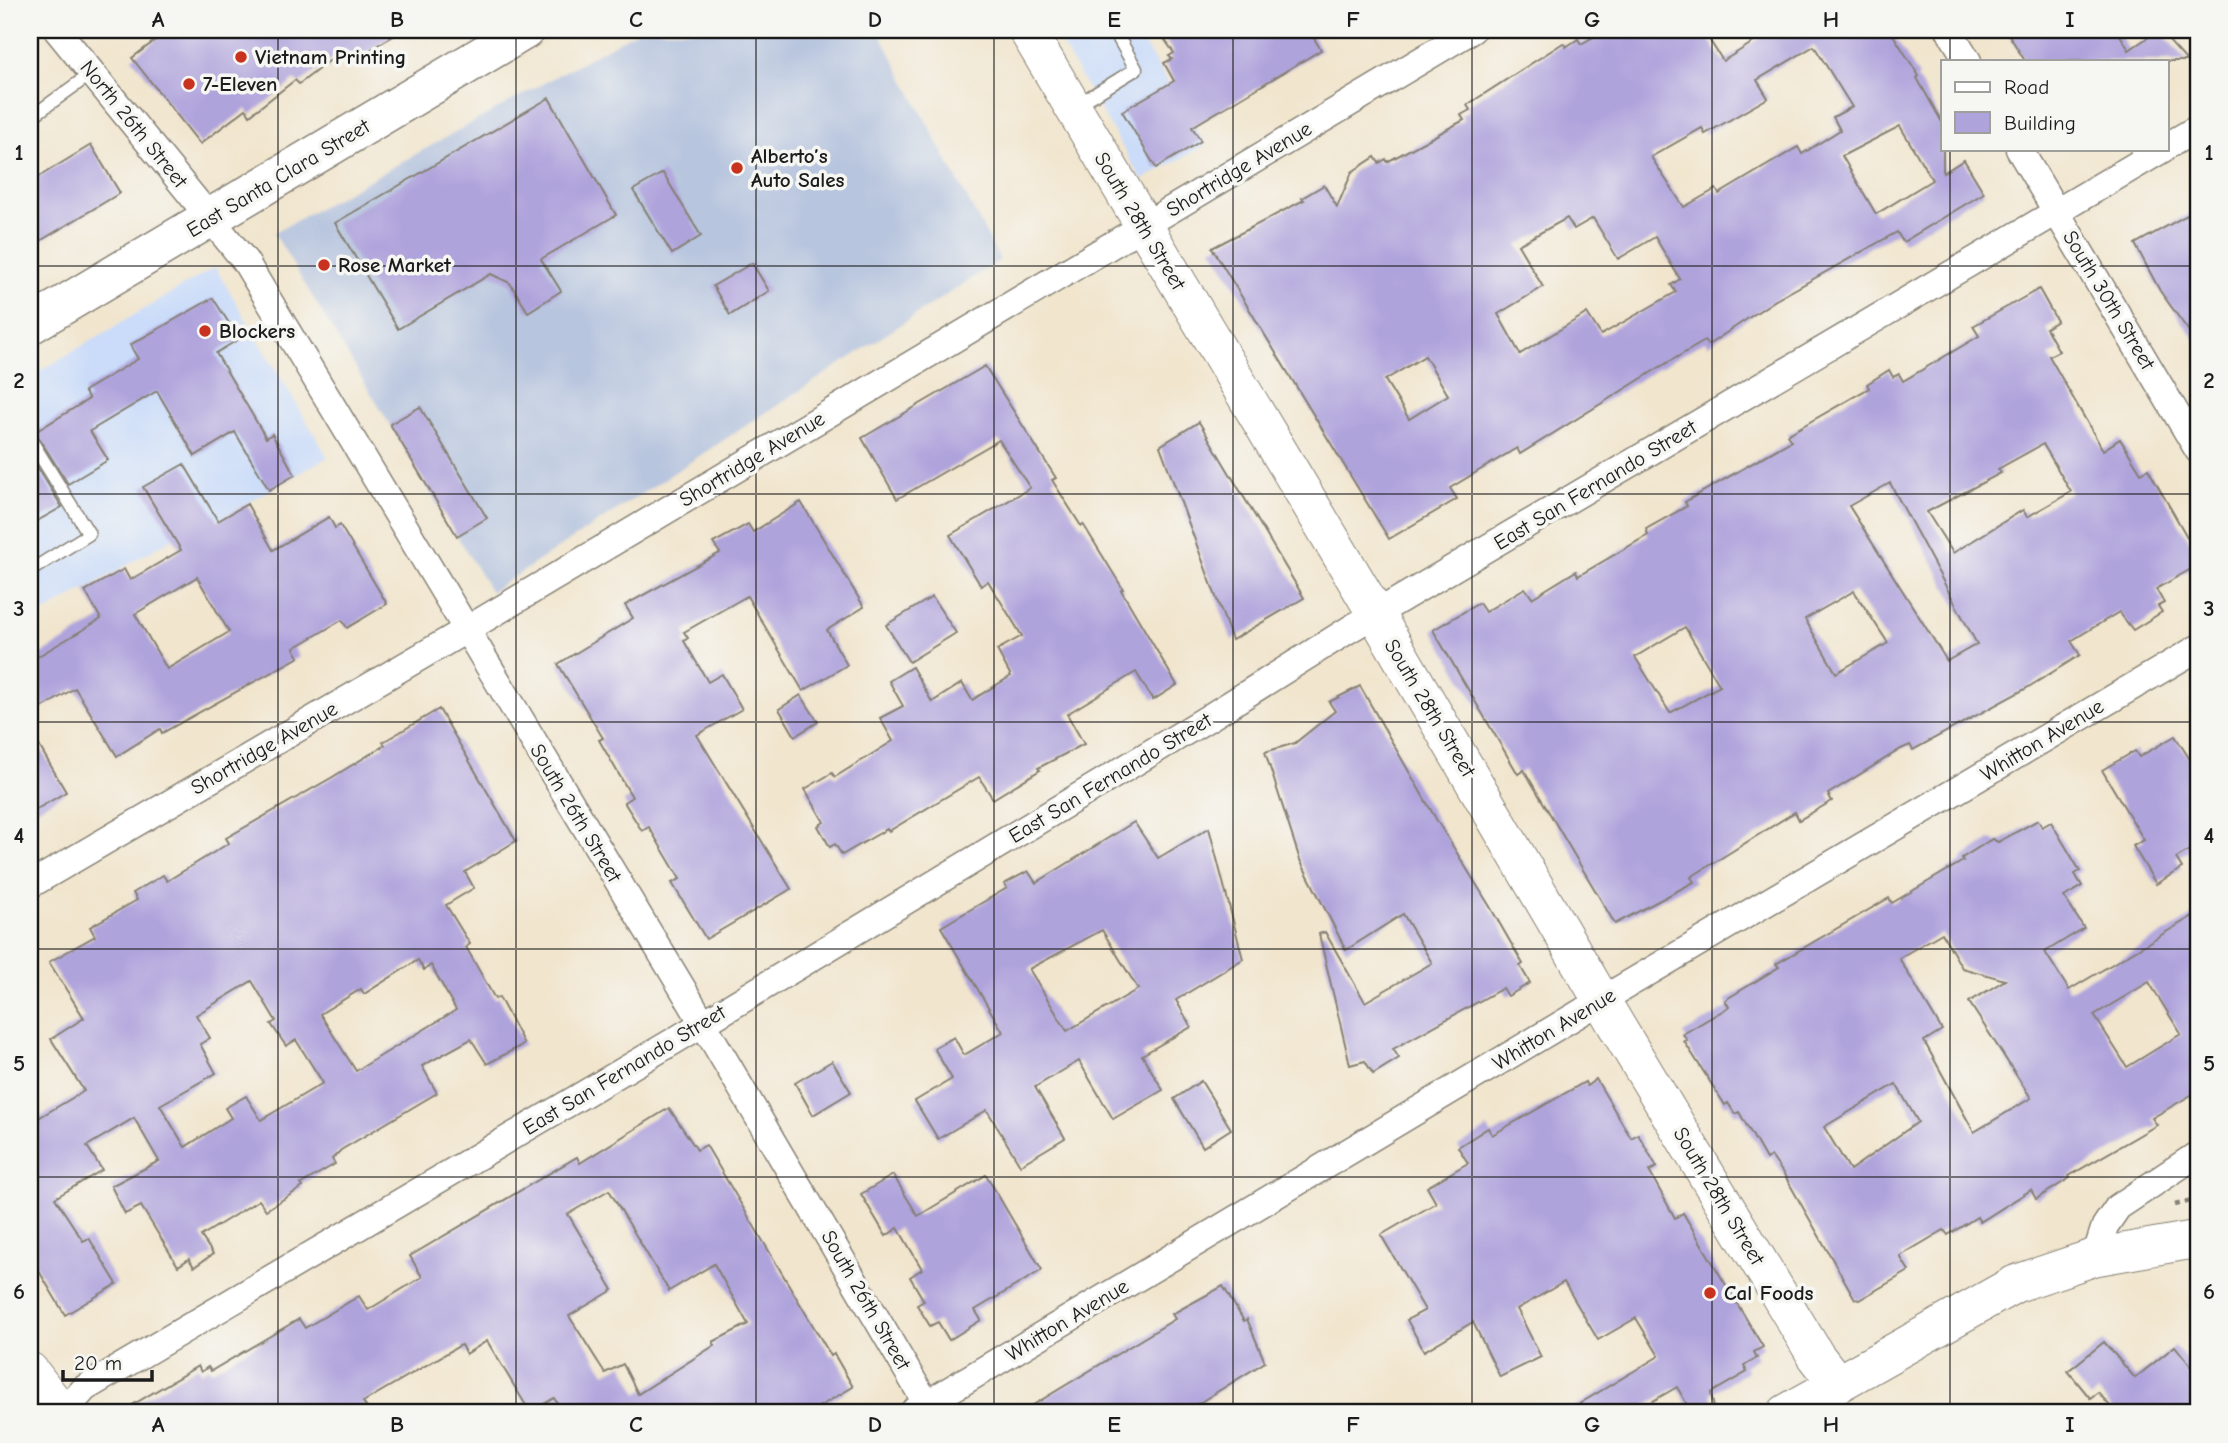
<svg xmlns="http://www.w3.org/2000/svg" width="2228" height="1443" viewBox="0 0 2228 1443" font-family="'Comic Neue',sans-serif">
<rect width="100%" height="100%" fill="#f6f6f2"/>
<filter id="ink" filterUnits="userSpaceOnUse"><feTurbulence type="fractalNoise" baseFrequency=".0143" numOctaves="2"/><feDisplacementMap in="SourceGraphic" scale="14" xChannelSelector="R" yChannelSelector="G"/><feConvolveMatrix kernelMatrix="1 2 1 2 8 2 1 2 1" color-interpolation-filters="sRGB"/></filter>
<filter id="wash" filterUnits="userSpaceOnUse"><feTurbulence type="fractalNoise" baseFrequency=".00686" numOctaves="4" result="noise"/><feDisplacementMap in="SourceGraphic" scale="28" xChannelSelector="R" yChannelSelector="G"/><feGaussianBlur stdDeviation="1.57" result="paint"/><feColorMatrix in="noise" values="0 0 0 0 0 0 0 0 0 0 0 0 0 0 0 0 0 1.4 0 .05"/><feComposite in="paint" operator="in"/></filter>
<g filter="url(#wash)">
<rect width="100%" height="100%" fill="#f1e5cd"/>
<g fill="#cadcf9">
<path d="M1053,30H1135L1206,145L1142,180Z"/>
<path d="M215,267L328,457L221,518L170,540L30,621V377Z"/>
</g>
<path fill="#b7c5de" d="M639,30H878L1000,260L491,592L274,233Z"/>
<g id="blocks">
<g fill="#afa3dc" fill-rule="evenodd">
<path d="M169,30H403L353,60L345,49L299,84L295,80L250,115L246,109L200,144L132,58Z"/>
<path d="M1158,30H1309L1321,50L1192,127L1201,141L1156,168L1122,111L1174,81L1164,63L1172,59L1169,56L1174,53Z"/>
<path d="M1606,30H1703L1723,61L1773,30H1890L1919,76L1917,78L1943,124V173L1964,160L1984,193L1903,242L1897,232L1774,301L1708,345L1705,341L1660,367L1520,454L1517,448L1450,488L1457,499L1389,539L1212,248L1304,200L1302,198L1324,185L1337,207L1352,172L1375,157L1379,163L1386,159L1387,162L1464,120L1461,115L1470,110L1467,105L1563,43L1566,47L1578,39L1581,44ZM1814,46L1852,107L1833,117L1840,130L1802,154L1798,147L1719,194L1716,189L1684,207L1651,157L1702,128L1705,134L1768,98L1757,80ZM1900,126L1932,180L1876,214L1842,156ZM1567,218L1574,229L1593,218L1618,259L1655,237L1680,279L1671,285L1676,292L1601,335L1587,313L1520,354L1498,314L1543,287L1518,245ZM1425,356L1448,395L1409,419L1385,380Z"/>
<path d="M2006,30H2117L2129,50L2159,30L2187,61H2025Z"/>
<path d="M549,98L616,215L541,259L561,291L528,312L510,283L491,274L398,329L335,223Z"/>
<path d="M91,145L120,193L30,247V182Z"/>
<path d="M663,173L701,236L672,254L633,190Z"/>
<path d="M2198,209V344L2160,291L2135,244Z"/>
<path d="M752,263L769,291L730,315L713,286Z"/>
<path d="M2039,289L2057,321L2046,328L2059,351L2049,356L2103,450L2120,439L2141,473L2148,469L2198,556V565L2156,589L2164,603L2158,606L2162,612L2133,630L2119,612L2071,641L2080,655L2027,688L1913,750L1910,745L1901,749L1828,794L1832,801L1799,820L1795,812L1691,877L1694,882L1615,924L1524,770L1518,774L1433,630L1479,603L1485,612L1525,588L1532,598L1576,571L1578,576L1648,535L1646,529L1687,506L1685,502L1791,441L1787,435L1869,388L1867,384L1889,370L1893,377L1899,374L1903,381L1979,336L1973,326ZM2043,444L2071,492L2027,517L2023,510L1953,553L1927,512L2001,473L1998,469ZM1890,483L1977,644L1947,661L1849,506ZM1854,591L1888,643L1836,673L1805,619ZM1685,627L1720,686L1670,713L1635,657Z"/>
<path d="M213,298L239,339L216,353L266,438L272,434L295,475L269,490L235,432L195,456L157,391L90,431L108,460L68,484L35,432L89,399L84,391L138,359L130,345Z"/>
<path d="M985,366L1056,478L1052,480L1081,526L1083,524L1123,589L1121,590L1177,685L1153,700L1136,672L1067,714L1084,744L1038,768L1040,770L993,799L979,777L889,831L887,829L842,855L835,844L830,847L818,826L824,822L805,789L832,773L835,777L893,741L880,718L903,706L889,681L912,667L932,702L962,683L972,700L1011,676L997,650L1022,636L988,581L981,586L950,535L1030,488L999,440L897,499L862,438Z"/>
<path d="M420,407L487,518L457,536L390,424Z"/>
<path d="M1199,422L1304,598L1232,640L1160,446Z"/>
<path d="M30,455L62,507L30,525Z"/>
<path d="M184,464L218,521L247,504L273,550L329,517L335,528L340,525L387,604L347,628L342,620L294,648L299,657L162,733L160,729L117,756L75,688L30,715V661L101,619L85,591L124,569L130,580L181,550L143,487ZM197,577L229,632L167,669L135,614Z"/>
<path d="M801,502L864,607L827,630L847,665L803,691L747,596L684,632L688,638L684,641L708,682L722,674L742,709L697,735L791,889L706,939L672,883L680,879L649,827L642,831L624,802L632,797L599,740L603,738L558,664L633,618L625,605L720,553L713,543L748,524L753,532Z"/>
<path d="M932,597L956,633L909,662L886,625Z"/>
<path d="M1360,686L1436,819L1489,905L1523,964L1520,966L1530,983L1508,996L1503,988L1393,1049L1399,1058L1373,1074L1365,1061L1350,1065L1319,934L1325,932L1365,1002L1432,963L1403,914L1346,950L1300,860L1265,752L1295,743L1335,711L1329,702Z"/>
<path d="M801,695L818,722L795,736L779,709Z"/>
<path d="M439,709L516,841L465,872L474,888L446,905L470,944L466,947L495,999L499,997L524,1044L487,1064L471,1039L422,1066L437,1093L341,1150L332,1159L335,1164L301,1184L303,1187L266,1210L259,1200L201,1236L213,1254L194,1267L189,1259L178,1266L141,1206L125,1214L111,1186L159,1161L134,1118L87,1146L102,1170L55,1198L83,1241L89,1238L117,1284L65,1315L30,1256V1123L84,1091L51,1039L84,1018L49,962L95,936L90,927L137,900L133,893L163,875L167,881L229,843L226,838L331,778L385,745L383,742ZM418,960L424,970L431,965L456,1010L356,1071L320,1014L361,989L364,994ZM252,981L276,1021L271,1024L286,1046L296,1040L323,1083L261,1120L246,1096L225,1108L231,1118L185,1147L160,1105L216,1073L200,1044L210,1038L196,1015Z"/>
<path d="M30,730L66,792L30,813Z"/>
<path d="M2175,736L2198,772V845L2176,858L2182,868L2156,884L2133,846L2144,840L2102,770L2135,751L2139,757Z"/>
<path d="M2038,820L2042,827L2051,822L2080,871L2075,874L2082,886L2064,897L2084,928L2045,952L2069,990L2198,913V1091L2152,1118L2157,1125L2069,1176L2070,1178L2036,1199L2031,1190L1980,1222L1977,1217L1948,1235L1944,1230L1900,1256L1909,1271L1859,1300L1855,1299L1785,1176L1771,1156L1766,1159L1739,1112L1735,1114L1728,1103L1725,1105L1684,1041L1687,1040L1683,1034L1729,1007L1725,1000L1779,967L1776,964L1889,898L1892,903L1963,861L1962,858L1992,839L1998,842ZM1942,933L1962,968L2005,980L1969,1002L2031,1098L1974,1132L1924,1041L1942,1030L1899,958ZM2149,982L2181,1034L2127,1067L2094,1015ZM1896,1084L1918,1122L1850,1170L1824,1127Z"/>
<path d="M1134,822L1158,858L1209,828L1243,959L1176,1000L1191,1027L1142,1055L1163,1090L1113,1119L1079,1061L1035,1087L1065,1138L1020,1165L987,1110L938,1139L915,1101L952,1079L934,1048L954,1037L964,1055L1003,1032L941,927L1007,888L1004,884L1028,871L1036,883ZM1102,930L1138,989L1067,1031L1029,969Z"/>
<path d="M832,1061L851,1092L813,1115L795,1083Z"/>
<path d="M1596,1079L1631,1138L1638,1134L1657,1167L1649,1171L1675,1218L1683,1213L1763,1347L1754,1352L1757,1358L1744,1366L1747,1372L1711,1393L1714,1408L1705,1413H1692L1677,1387L1632,1413H1564L1659,1356L1636,1318L1598,1340L1564,1282L1517,1309L1541,1357L1500,1377L1473,1322L1424,1351L1407,1320L1425,1310L1381,1235L1436,1203L1427,1187L1468,1163L1458,1147L1488,1128L1492,1135L1585,1082L1587,1086Z"/>
<path d="M1201,1081L1231,1129L1203,1147L1174,1099Z"/>
<path d="M669,1108L697,1150L706,1145L831,1356L834,1354L853,1387L808,1413H563L554,1398L530,1412L487,1341L466,1354L461,1345L363,1402L370,1413H119L198,1366L201,1372L208,1367L211,1371L299,1319L305,1328L359,1296L368,1310L422,1277L410,1256L577,1157L580,1163ZM609,1190L669,1291L714,1264L748,1324L713,1342L715,1345L638,1394L623,1364L605,1373L569,1316L613,1290L568,1214Z"/>
<path d="M893,1175L918,1216L986,1175L1042,1270L975,1310L981,1320L949,1340L938,1322L930,1326L917,1305L924,1301L910,1277L922,1269L898,1228L886,1236L861,1194Z"/>
<path d="M1223,1286L1244,1321L1247,1319L1265,1362L1183,1413H1020L1175,1319L1172,1314Z"/>
<path d="M2104,1342L2135,1378L2175,1346L2198,1375V1413H2116L2098,1392L2090,1398L2068,1371Z"/>
</g>
</g>
</g>
<g filter="url(#ink)">
<use href="#blocks" fill-opacity="0" stroke="#868074" stroke-width="2"/>
<g fill="none" stroke-linecap="round" stroke-linejoin="round">
<g stroke="#868074" stroke-width="15">
<g id="lane">
<path d="M1077,105L1136,69L1114,30"/>
<path d="M30,118L92,73"/>
<path d="M30,439L89,534L33,569L30,563"/>
</g>
</g>
<g stroke="#868074" stroke-width="29">
<g id="street">
<path d="M57,30L245,261L684,991L932,1413"/>
<path d="M1949,30L1968,61"/>
<path d="M2167,146L2198,128"/>
<path d="M2019,149L2198,450"/>
<path d="M30,885L466,630L1472,30"/>
<path d="M2095,1257L2105,1226L2118,1207L2198,1154"/>
<path d="M913,1412L1627,985L2198,648"/>
<path d="M63,1413L85,1388L674,1041L1210,717L1350,629L2163,149"/>
</g>
</g>
<g stroke="#868074" stroke-width="39">
<g id="secondary">
<path d="M1027,30L1361,589L1616,1025L1816,1356L1837,1383"/>
<path d="M30,1371L62,1413"/>
<path d="M1786,1413L2015,1284L2095,1257L2198,1239"/>
</g>
</g>
<g stroke="#868074" stroke-width="41">
<path id="primary" d="M30,325L525,30"/>
</g>
<path stroke="#868074" stroke-width="4.5" stroke-dasharray="5 5" stroke-linecap="butt" d="M2175,1205L2198,1199"/>
<use href="#lane" stroke="#fff" stroke-width="12"/>
<use href="#street" stroke="#fff" stroke-width="26"/>
<use href="#secondary" stroke="#fff" stroke-width="37"/>
<use href="#primary" stroke="#fff" stroke-width="38"/>
</g>
</g>
<path fill="none" stroke="#1c1c1c" stroke-width="2" stroke-opacity="0.55" d="M278,30V1413M516,30V1413M756,30V1413M994,30V1413M1233,30V1413M1472,30V1413M1712,30V1413M1950,30V61M1950,149V1413M30,266H2198M30,494H2198M30,722H2198M30,949H2198M30,1177H2198"/>
<g fill="#c8321e" stroke="#f6f6f2" stroke-width="2.5">
<circle cx="241" cy="57" r="7"/>
<circle cx="189" cy="84" r="7"/>
<circle cx="737" cy="168" r="7"/>
<circle cx="324" cy="265" r="7"/>
<circle cx="205" cy="331" r="7"/>
<circle cx="1710" cy="1293" r="7"/>
</g>
<g text-anchor="middle" stroke-width="7" stroke-linejoin="round" paint-order="stroke">
<g font-size="21" font-weight="bold" fill="#1c1c1c" stroke="#f6f6f2" text-anchor="start">
<text x="255" y="64">Vietnam Printing</text>
<text x="203" y="91">7-Eleven</text>
<text x="751" y="163">Alberto’s<tspan x="751" dy="24">Auto Sales</tspan></text>
<text x="338" y="272">Rose Market</text>
<text x="219" y="338">Blockers</text>
<text x="1724" y="1300">Cal Foods</text>
</g>
<g font-size="21" fill="#1c1c1c" stroke="#f6f6f2">
<text transform="translate(134 124) rotate(51)" y="7">North 26th Street</text>
<text transform="translate(1239 169) rotate(-31)" y="7">Shortridge Avenue</text>
<text transform="translate(278 178) rotate(-31)" y="7">East Santa Clara Street</text>
<text transform="translate(1140 221) rotate(59)" y="7">South 28th Street</text>
<text transform="translate(2109 300) rotate(59)" y="7">South 30th Street</text>
<text transform="translate(752 459) rotate(-31)" y="7">Shortridge Avenue</text>
<text transform="translate(1595 485) rotate(-31)" y="7">East San Fernando Street</text>
<text transform="translate(1430 708) rotate(59)" y="7">South 28th Street</text>
<text transform="translate(2042 740) rotate(-31)" y="7">Whitton Avenue</text>
<text transform="translate(264 748) rotate(-30)" y="7">Shortridge Avenue</text>
<text transform="translate(1110 778) rotate(-31)" y="7">East San Fernando Street</text>
<text transform="translate(576 813) rotate(59)" y="7">South 26th Street</text>
<text transform="translate(1554 1029) rotate(-31)" y="7">Whitton Avenue</text>
<text transform="translate(624 1070) rotate(-31)" y="7">East San Fernando Street</text>
<text transform="translate(1719 1196) rotate(59)" y="7">South 28th Street</text>
<text transform="translate(866 1300) rotate(60)" y="7">South 26th Street</text>
<text transform="translate(1067 1320) rotate(-31)" y="7">Whitton Avenue</text>
</g>
</g>
<rect width="2228" height="1443" fill="none" stroke="#f6f6f2" stroke-width="77"/>
<rect x="1941" y="60" width="228" height="91" fill="#f6f6f2" stroke="#9f9f9c" stroke-width="2"/>
<rect x="1955" y="82" width="35" height="10" fill="#ffffff" stroke="#9f9f9c" stroke-width="2"/>
<text x="2004" y="94" font-size="21" fill="#1c1c1c">Road</text>
<rect x="1955" y="112" width="35" height="21" fill="#afa3dc" stroke="#9f9f9c" stroke-width="2"/>
<text x="2004" y="130" font-size="21" fill="#1c1c1c">Building</text>
<path d="M63 1370v10h89v-10" fill="none" stroke="#1c1c1c" stroke-width="3.5"/>
<text x="74" y="1370" font-size="21" fill="#1c1c1c" stroke="#f6f6f2" stroke-width="5" paint-order="stroke">20 m</text>
<rect x="38" y="38" width="2152" height="1366" fill="none" stroke="#1c1c1c" stroke-width="2.5"/>
<g font-size="23" text-anchor="middle" font-weight="bold" fill="#1c1c1c">
<text x="158" y="27">A</text>
<text x="397" y="27">B</text>
<text x="636" y="27">C</text>
<text x="875" y="27">D</text>
<text x="1114" y="27">E</text>
<text x="1353" y="27">F</text>
<text x="1592" y="27">G</text>
<text x="1831" y="27">H</text>
<text x="2070" y="27">I</text>
<text x="19" y="160">1</text>
<text x="2209" y="160">1</text>
<text x="19" y="388">2</text>
<text x="2209" y="388">2</text>
<text x="19" y="616">3</text>
<text x="2209" y="616">3</text>
<text x="19" y="843">4</text>
<text x="2209" y="843">4</text>
<text x="19" y="1071">5</text>
<text x="2209" y="1071">5</text>
<text x="19" y="1299">6</text>
<text x="2209" y="1299">6</text>
<text x="158" y="1432">A</text>
<text x="397" y="1432">B</text>
<text x="636" y="1432">C</text>
<text x="875" y="1432">D</text>
<text x="1114" y="1432">E</text>
<text x="1353" y="1432">F</text>
<text x="1592" y="1432">G</text>
<text x="1831" y="1432">H</text>
<text x="2070" y="1432">I</text>
</g>
</svg>
